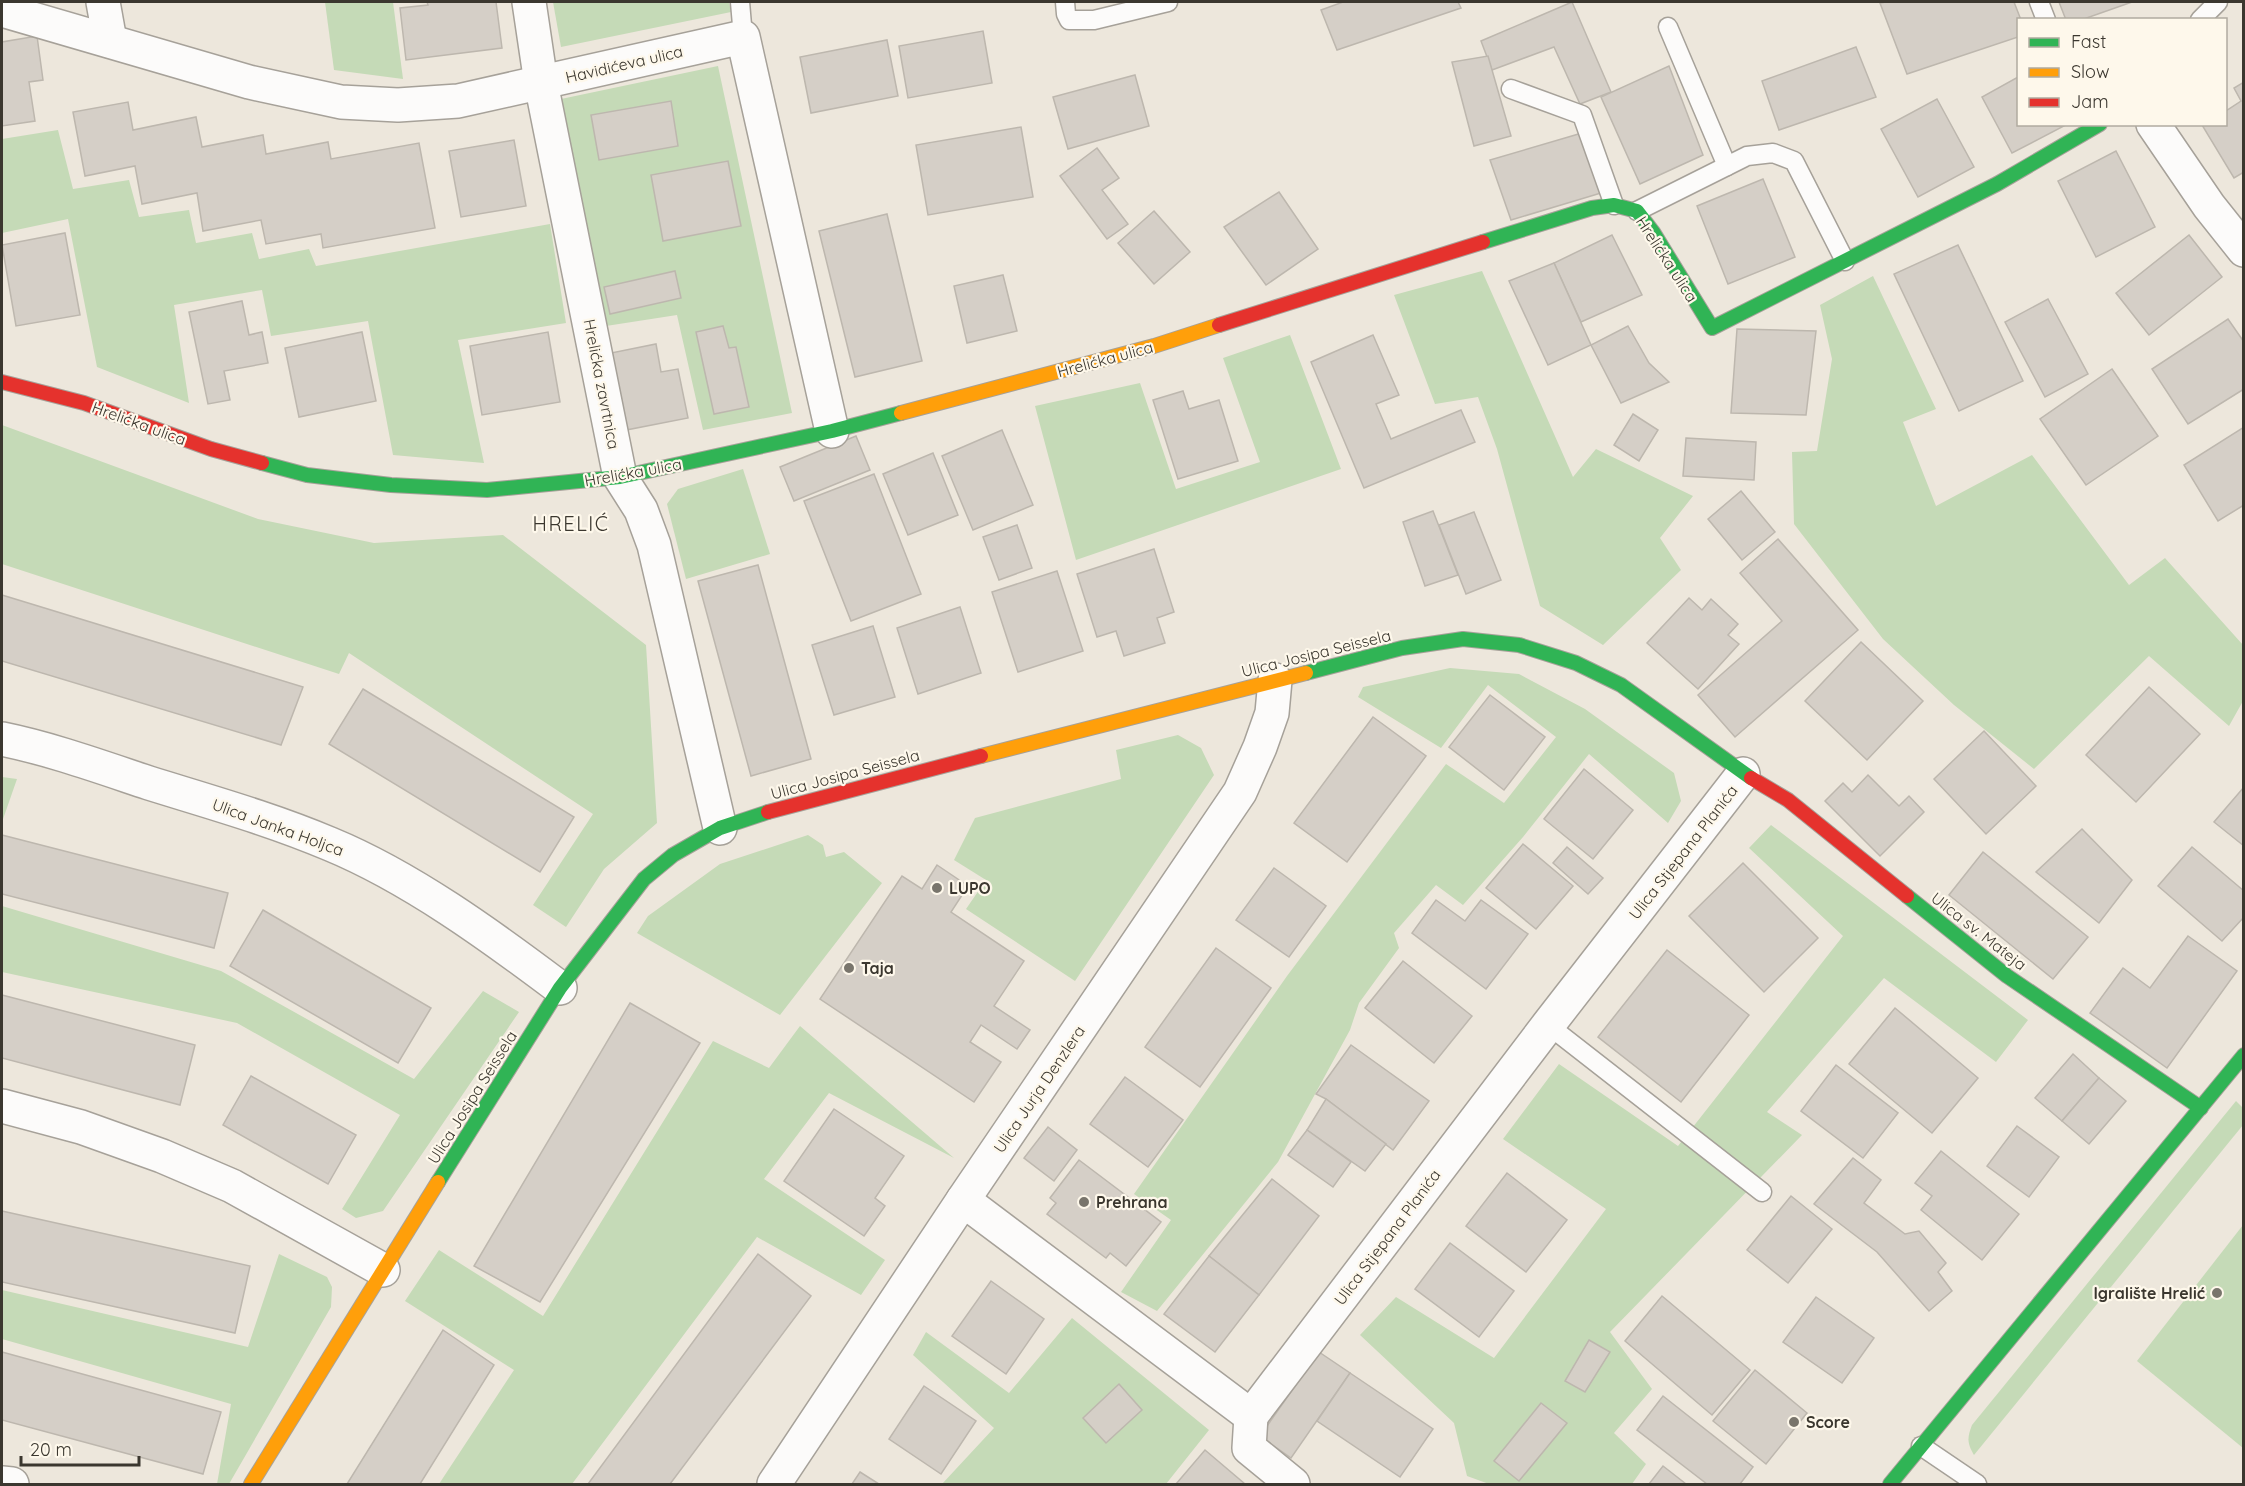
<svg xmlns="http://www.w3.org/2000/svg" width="2245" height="1486" viewBox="0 0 2245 1486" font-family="Quicksand,sans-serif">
<rect width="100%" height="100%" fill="#ede7dc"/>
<g fill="#c5dab7">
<path d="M325,2H393L403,79L334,70Z"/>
<path d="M553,2H729L731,12L561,47Z"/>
<path d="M718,66L792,413L703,430L677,315L606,326L561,99Z"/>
<path d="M58,130L73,189L129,180L139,217L189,210L196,243L252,233L259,259L309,249L316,266L550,224L566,323L458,340L484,463L393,455L368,321L271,336L262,290L174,305L189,403L97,367L68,219L2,233V139Z"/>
<path d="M1482,271L1573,477L1596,449L1693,496L1660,538L1681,570L1603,645L1540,606L1497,449L1478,397L1435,404L1394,295Z"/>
<path d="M1873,276L1936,409L1903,422L1936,506L2032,455L2129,585L2165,558L2243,645V701L2229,726L2149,656L2034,769L1954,705L1883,639L1794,524L1792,452L1817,451L1832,359L1820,305Z"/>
<path d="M1290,335L1341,469L1076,560L1035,406L1140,383L1176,489L1260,462L1223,358Z"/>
<path d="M2,425L258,519L374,543L503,535L646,645L657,823L604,869L566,927L533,905L593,814L349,653L339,674L2,564Z"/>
<path d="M743,469L770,554L686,579L667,504L678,489Z"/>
<path d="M1450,668L1519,674L1585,709L1674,773L1681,801L1668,823L1589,754L1523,837L1463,905L1436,885L1394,933L1399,948L1359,1003L1350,1030L1278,1162L1157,1311L1121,1292L1171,1220L1134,1194L1287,976L1446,764L1504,803L1556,737L1488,685L1441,748L1358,697L1363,687Z"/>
<path d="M1178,735L1201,748L1214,775L1075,981L966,909L986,880L954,860L975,818L1121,779L1116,750Z"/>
<path d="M2,777L17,779L2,822Z"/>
<path d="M1771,825L2028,1020L1996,1062L1884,978L1767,1112L1802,1135L1610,1332L1652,1389L1614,1433L1646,1464L1632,1484H1489L1467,1476L1454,1423L1360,1335L1396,1297L1494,1358L1606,1209L1503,1139L1559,1064L1678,1146L1843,936L1749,848Z"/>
<path d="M808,835L823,845L826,857L844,852L882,883L780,1015L637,933L648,916L720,864Z"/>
<path d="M2,906L221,971L414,1079L483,991L519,1012L383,1211L356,1218L342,1209L400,1115L237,1023L2,972Z"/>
<path d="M800,1026L954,1158L829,1093L764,1179L885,1260L861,1295L757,1237L572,1484H439L514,1370L405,1301L439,1250L543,1316L713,1041L769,1068Z"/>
<path d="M2236,1101L2243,1108V1125L1974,1455C1967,1443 1967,1438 1972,1425Z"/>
<path d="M2243,1225V1448L2137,1361Z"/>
<path d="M279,1254L327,1277L332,1287L331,1307L229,1484H217L231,1404L2,1339V1290L248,1347Z"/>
<path d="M1072,1318L1209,1430L1166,1484H942L994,1428L913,1355L926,1332L1009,1393Z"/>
</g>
<g fill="#d5cfc7" stroke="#bdb7ae" stroke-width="1.5">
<path d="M427,2H496L502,48L406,60L400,8L428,5Z"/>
<path d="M1343,2H1458L1461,8L1337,50L1321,10Z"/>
<path d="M1572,2L1611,92L1580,104L1554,47L1492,70L1481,41Z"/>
<path d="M1886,2H2014L2021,20H2018V37L1907,74L1880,3Z"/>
<path d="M2059,2H2132L2081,20H2066Z"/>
<path d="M983,31L992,83L908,98L899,46Z"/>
<path d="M37,36L43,80L29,82L35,121L2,126V42Z"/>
<path d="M887,40L898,96L811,113L800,57Z"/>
<path d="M1856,47L1876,97L1779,130L1762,81Z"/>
<path d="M1488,56L1511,136L1474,146L1452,62Z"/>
<path d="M1669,66L1703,155L1640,184L1601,97Z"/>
<path d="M1135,75L1149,126L1068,149L1053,97Z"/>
<path d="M2018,77V124L2064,126L2012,153L1982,97Z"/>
<path d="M2244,82V172L2234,178L2202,125L2226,124V111L2241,101L2234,88Z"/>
<path d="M1937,99L1974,167L1918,197L1881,129Z"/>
<path d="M671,101L678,146L599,160L591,115Z"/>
<path d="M128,102L133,130L196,117L202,147L263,135L266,154L328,142L331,159L419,143L435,228L323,248L321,234L266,244L261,220L203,231L197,193L142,204L135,166L85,176L73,112Z"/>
<path d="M1021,127L1033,197L928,215L916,145Z"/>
<path d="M1582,133L1601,193L1511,220L1490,160Z"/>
<path d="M514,140L526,206L461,217L449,151Z"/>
<path d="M1097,148L1119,178L1102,190L1128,224L1107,239L1060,176Z"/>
<path d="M2116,151L2155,227L2096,257L2058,181Z"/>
<path d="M728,161L741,226L663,241L651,175Z"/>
<path d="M1763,179L1795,257L1728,284L1697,206Z"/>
<path d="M1279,192L1318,249L1266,285L1224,227Z"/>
<path d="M1154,211L1190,252L1154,284L1118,243Z"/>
<path d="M887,214L922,361L855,377L819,231Z"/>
<path d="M65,233L80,315L16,326L2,245Z"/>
<path d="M1612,235L1642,295L1581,322L1554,263Z"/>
<path d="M2189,235L2222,277L2149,335L2116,293Z"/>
<path d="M1958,245L2023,381L1959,411L1894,274Z"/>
<path d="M1554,263L1591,345L1548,365L1509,281Z"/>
<path d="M675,271L681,298L610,314L604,287Z"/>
<path d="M1003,275L1017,331L967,343L954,286Z"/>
<path d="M2048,299L2088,374L2045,397L2005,322Z"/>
<path d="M242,301L249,335L262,332L268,363L224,371L230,400L208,404L189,312Z"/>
<path d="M2228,319L2244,342V389L2188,424L2152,369Z"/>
<path d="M723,326L729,348L736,347L749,407L714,414L696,332Z"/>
<path d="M1628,326L1649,363L1669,382L1621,403L1591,345Z"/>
<path d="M1737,329L1816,331L1806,415L1731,413Z"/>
<path d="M362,332L376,401L299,417L285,348Z"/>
<path d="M548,332L560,402L482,415L470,346Z"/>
<path d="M1373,335L1399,395L1376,404L1391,439L1461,410L1475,442L1364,488L1311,362Z"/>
<path d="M656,344L661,372L678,369L688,418L621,431L606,354Z"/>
<path d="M2112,369L2158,436L2086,485L2040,419Z"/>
<path d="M1183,391L1189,409L1219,400L1238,461L1178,479L1153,400Z"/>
<path d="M1633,414L1658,430L1639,461L1614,445Z"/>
<path d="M2244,427V505L2218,521L2184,465Z"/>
<path d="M1002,430L1033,505L973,530L942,456Z"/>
<path d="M856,436L870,470L794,501L780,467Z"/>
<path d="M1686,438L1756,442L1754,480L1683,476Z"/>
<path d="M933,453L958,515L908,535L883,474Z"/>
<path d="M874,474L921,594L851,621L804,501Z"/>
<path d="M1741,491L1775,532L1742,560L1708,519Z"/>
<path d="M1433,511L1458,575L1425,586L1403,522Z"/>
<path d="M1474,512L1501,580L1466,594L1439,525Z"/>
<path d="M1017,525L1032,568L999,580L983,537Z"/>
<path d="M1778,539L1858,630L1735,737L1698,695L1782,621L1740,573Z"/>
<path d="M1154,549L1174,612L1157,618L1165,643L1124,656L1116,631L1097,637L1077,574Z"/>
<path d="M758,565L811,759L751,776L698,581Z"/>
<path d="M1057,571L1083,651L1018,672L992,592Z"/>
<path d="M2,595L303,687L281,745L2,661Z"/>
<path d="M1689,598L1702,610L1711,599L1738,624L1728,635L1739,644L1698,689L1647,643Z"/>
<path d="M960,607L981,673L918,694L897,628Z"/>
<path d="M873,626L895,697L834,715L812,645Z"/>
<path d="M1861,642L1923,701L1867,760L1805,701Z"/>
<path d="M2149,687L2200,734L2136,802L2086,755Z"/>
<path d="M363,689L574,817L540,872L329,744Z"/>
<path d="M1490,695L1545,737L1504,790L1449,747Z"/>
<path d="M1373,717L1426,756L1347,862L1294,823Z"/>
<path d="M1984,731L2036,786L1986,834L1934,779Z"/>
<path d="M1584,769L1633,810L1593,859L1544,819Z"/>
<path d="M1868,775L1899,806L1909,796L1924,812L1880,856L1825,801L1843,783L1852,792Z"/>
<path d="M2244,787V846L2214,822Z"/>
<path d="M2082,829L2132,880L2099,923L2036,872Z"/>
<path d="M2,835L228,893L214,948L2,894Z"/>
<path d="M1523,844L1573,886L1536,929L1486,888Z"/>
<path d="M1567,847L1603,878L1588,894L1553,863Z"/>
<path d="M2192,847L2244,891V917L2222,941L2158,886Z"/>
<path d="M1983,852L2088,937L2053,979L1949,895Z"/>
<path d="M1743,863L1818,938L1764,992L1689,916Z"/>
<path d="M937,865L968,886L951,912L1024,961L994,1006L1030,1030L1017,1049L981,1025L970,1042L1001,1062L974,1102L820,999L902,876L922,889Z"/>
<path d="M1274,868L1326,906L1289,957L1236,920Z"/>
<path d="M1436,900L1465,921L1481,900L1528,934L1486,989L1412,933Z"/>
<path d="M263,910L431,1008L398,1063L230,966Z"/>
<path d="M2188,936L2237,971L2167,1068L2090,1013L2123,968L2150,988Z"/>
<path d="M1216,948L1271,988L1200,1087L1145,1047Z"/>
<path d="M1667,950L1749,1015L1681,1102L1598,1037Z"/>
<path d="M1403,961L1472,1016L1434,1063L1365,1008Z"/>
<path d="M2,995L195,1045L180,1105L2,1058Z"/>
<path d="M630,1003L700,1043L540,1302L474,1266Z"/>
<path d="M1895,1008L1978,1078L1932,1133L1849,1064Z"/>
<path d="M1351,1045L1429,1101L1393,1150L1326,1099L1316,1094Z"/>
<path d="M2073,1054L2099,1078L2062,1121L2035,1098Z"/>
<path d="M1836,1065L1898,1113L1863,1158L1801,1111Z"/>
<path d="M251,1076L356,1135L328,1184L223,1125Z"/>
<path d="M1125,1077L1183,1120L1148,1167L1090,1124Z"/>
<path d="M2099,1078L2126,1101L2089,1144L2062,1121Z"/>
<path d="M1326,1099L1386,1144L1365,1171L1307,1130Z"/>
<path d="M834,1109L904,1156L875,1198L885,1206L864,1236L784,1181Z"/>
<path d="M2017,1126L2059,1157L2029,1197L1987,1166Z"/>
<path d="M1048,1127L1077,1150L1054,1181L1024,1158Z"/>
<path d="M1307,1130L1351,1162L1333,1187L1288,1155Z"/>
<path d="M1941,1151L2019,1214L1982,1260L1921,1210L1932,1196L1915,1183Z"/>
<path d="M1853,1158L1881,1180L1864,1203L1905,1234L1919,1231L1946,1263L1938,1272L1952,1291L1929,1311L1877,1252L1814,1204Z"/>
<path d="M1079,1160L1161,1222L1126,1266L1110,1253L1106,1258L1047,1214L1056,1203L1050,1198Z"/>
<path d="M1507,1173L1567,1220L1526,1272L1466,1226Z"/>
<path d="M1272,1179L1319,1216L1259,1295L1209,1256Z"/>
<path d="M1791,1196L1832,1229L1788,1283L1747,1250Z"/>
<path d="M2,1211L250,1266L235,1333L2,1282Z"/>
<path d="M1450,1243L1514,1291L1479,1337L1415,1289Z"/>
<path d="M758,1254L811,1296L670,1484H588Z"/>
<path d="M1209,1256L1259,1295L1215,1352L1164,1314Z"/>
<path d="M991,1281L1044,1319L1006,1374L952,1336Z"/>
<path d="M1662,1296L1750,1370L1712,1415L1625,1341Z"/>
<path d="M1816,1297L1874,1338L1842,1383L1783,1342Z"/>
<path d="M443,1330L494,1365L420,1484H347Z"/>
<path d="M1589,1340L1610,1352L1585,1392L1565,1381Z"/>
<path d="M2,1352L221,1412L203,1474L2,1420Z"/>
<path d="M1319,1352L1350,1373L1291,1458L1260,1436Z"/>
<path d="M1755,1370L1807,1413L1766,1464L1713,1421Z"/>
<path d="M1350,1373L1433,1429L1400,1477L1317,1421Z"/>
<path d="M1119,1384L1142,1410L1106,1443L1083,1418Z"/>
<path d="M924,1386L976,1421L941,1474L889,1439Z"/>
<path d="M1663,1396L1753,1467L1740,1484H1707L1637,1430Z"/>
<path d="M1541,1403L1567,1423L1519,1481L1494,1461Z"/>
<path d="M1205,1450L1245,1484H1176Z"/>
<path d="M1663,1466L1686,1484H1649Z"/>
<path d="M860,1472L879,1484H852Z"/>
</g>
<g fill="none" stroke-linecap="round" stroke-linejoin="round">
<g stroke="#a6a199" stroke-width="21">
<g id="lane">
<path d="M740,2L743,37"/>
<path d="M1065,2L1066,14L1069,20H1094L1168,2"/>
<path d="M2039,2L2046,20"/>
<path d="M2200,20L2218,2"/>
<path d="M1668,27L1727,166"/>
<path d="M1511,89L1582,115L1614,205"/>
<path d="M1637,211L1747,156L1773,153L1794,161L1845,261"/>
<path d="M1548,1025L1762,1192"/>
<path d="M1921,1446L1977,1484"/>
</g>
</g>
<g stroke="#a6a199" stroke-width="36">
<g id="street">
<path d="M103,2L110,41"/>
<path d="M529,2L541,83L620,477L641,510L654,545L720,828"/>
<path d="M2,10L249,82L341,102L398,105L458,101L743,37L832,431"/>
<path d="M2153,124L2209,206L2244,250"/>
<path d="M2,739C51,749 101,767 149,783C210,802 271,819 330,844C410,877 491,936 560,988"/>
<path d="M2,1106L81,1127L162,1156L232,1186L383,1270"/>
<path d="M963,1200L1251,1416"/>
<path d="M1251,1416L1548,1025L1743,774"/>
<path d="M1251,1416L1249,1448L1293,1484"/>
<path d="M2,1483L12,1484"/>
<path d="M774,1484L963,1200L1240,792L1260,747L1272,713L1275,680"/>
</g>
</g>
<g stroke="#a6a199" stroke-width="16">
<g id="fast">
<path d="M1483,242L1592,208L1614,205L1637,211L1653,232L1712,328L1997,184L2100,124"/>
<path d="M262,463L307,475L391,485L487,490L620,477L832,431L901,413"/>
<path d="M1306,673L1402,648L1463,639L1519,645L1576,663L1621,685L1751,778"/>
<path d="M1907,896L2007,976L2201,1108"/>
<path d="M438,1182L560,988L644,879L673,855L720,828L768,812"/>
<path d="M1890,1484L2244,1055"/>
</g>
</g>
<g stroke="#a6a199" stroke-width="16">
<g id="slow">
<path d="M901,413L1154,346L1219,325"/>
<path d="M981,756L1306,673"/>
<path d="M251,1484L438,1182"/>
</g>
</g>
<g stroke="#a6a199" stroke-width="16">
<g id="jam">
<path d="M1219,325L1483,242"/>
<path d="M2,382L84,403L211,449L262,463"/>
<path d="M1751,778L1788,800L1907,896"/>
<path d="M768,812L981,756"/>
</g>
</g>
<use href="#lane" stroke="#fcfbfa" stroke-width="18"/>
<use href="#street" stroke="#fcfbfa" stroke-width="33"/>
<use href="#fast" stroke="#30b455" stroke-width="14"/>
<use href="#slow" stroke="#ff9f0a" stroke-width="14"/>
<use href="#jam" stroke="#e5322d" stroke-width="14"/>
</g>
<g fill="#79756c" stroke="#fef8eb" stroke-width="2">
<circle cx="937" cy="888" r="6"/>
<circle cx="849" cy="968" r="6"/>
<circle cx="1084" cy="1202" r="6"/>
<circle cx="2217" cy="1293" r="6"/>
<circle cx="1794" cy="1422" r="6"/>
</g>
<g text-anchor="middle" stroke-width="4.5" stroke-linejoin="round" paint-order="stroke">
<g font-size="16" fill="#3b372f" stroke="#fef8eb">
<text transform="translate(624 64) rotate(-13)" y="6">Havidićeva ulica</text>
<text transform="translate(1667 259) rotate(57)" y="6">Hrelićka ulica</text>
<text transform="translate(1105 359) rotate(-15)" y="6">Hrelićka ulica</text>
<text transform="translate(602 384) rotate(79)" y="6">Hrelićka zavrtnica</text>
<text transform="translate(139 423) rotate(20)" y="6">Hrelićka ulica</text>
<text transform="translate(633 472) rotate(-10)" y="6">Hrelićka ulica</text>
<text transform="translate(1316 653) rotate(-14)" y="6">Ulica Josipa Seissela</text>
<text transform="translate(845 774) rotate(-15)" y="6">Ulica Josipa Seissela</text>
<text transform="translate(278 827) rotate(20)" y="6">Ulica Janka Holjca</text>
<text transform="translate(1683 852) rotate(-52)" y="6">Ulica Stjepana Planića</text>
<text transform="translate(1979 931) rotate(38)" y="6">Ulica sv. Mateja</text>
<text transform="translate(1039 1089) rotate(-56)" y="6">Ulica Jurja Denzlera</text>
<text transform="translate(472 1097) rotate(-58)" y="6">Ulica Josipa Seissela</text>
<text transform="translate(1387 1237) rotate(-53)" y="6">Ulica Stjepana Planića</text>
</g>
<g font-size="16" font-weight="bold" fill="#3b372f" stroke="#fef8eb" text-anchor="start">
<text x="949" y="894">LUPO</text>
<text x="861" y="974">Taja</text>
<text x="1096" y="1208">Prehrana</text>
<text x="2205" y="1299" text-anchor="end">Igralište Hrelić</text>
<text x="1806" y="1428">Score</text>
</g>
<g font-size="20" letter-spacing="1.5" fill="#3b372f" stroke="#fef8eb">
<text x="571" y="531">HRELIĆ</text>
</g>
</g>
<rect width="2245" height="1486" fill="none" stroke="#3b372f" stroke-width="6"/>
<rect x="2017" y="18" width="210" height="108" fill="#fef8eb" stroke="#b0aba0" stroke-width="1.5"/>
<rect x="2029" y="38" width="30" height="9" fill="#30b455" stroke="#b0aba0" stroke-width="1.5"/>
<text x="2071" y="48" font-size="18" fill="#3b372f">Fast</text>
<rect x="2029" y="68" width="30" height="9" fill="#ff9f0a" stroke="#b0aba0" stroke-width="1.5"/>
<text x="2071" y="78" font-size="18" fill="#3b372f">Slow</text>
<rect x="2029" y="98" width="30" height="9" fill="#e5322d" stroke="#b0aba0" stroke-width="1.5"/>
<text x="2071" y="108" font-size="18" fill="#3b372f">Jam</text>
<path d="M21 1456v9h118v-9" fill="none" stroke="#3b372f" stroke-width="3"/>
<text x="30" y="1456" font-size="18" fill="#3b372f" stroke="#fef8eb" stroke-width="4.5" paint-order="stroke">20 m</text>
</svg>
